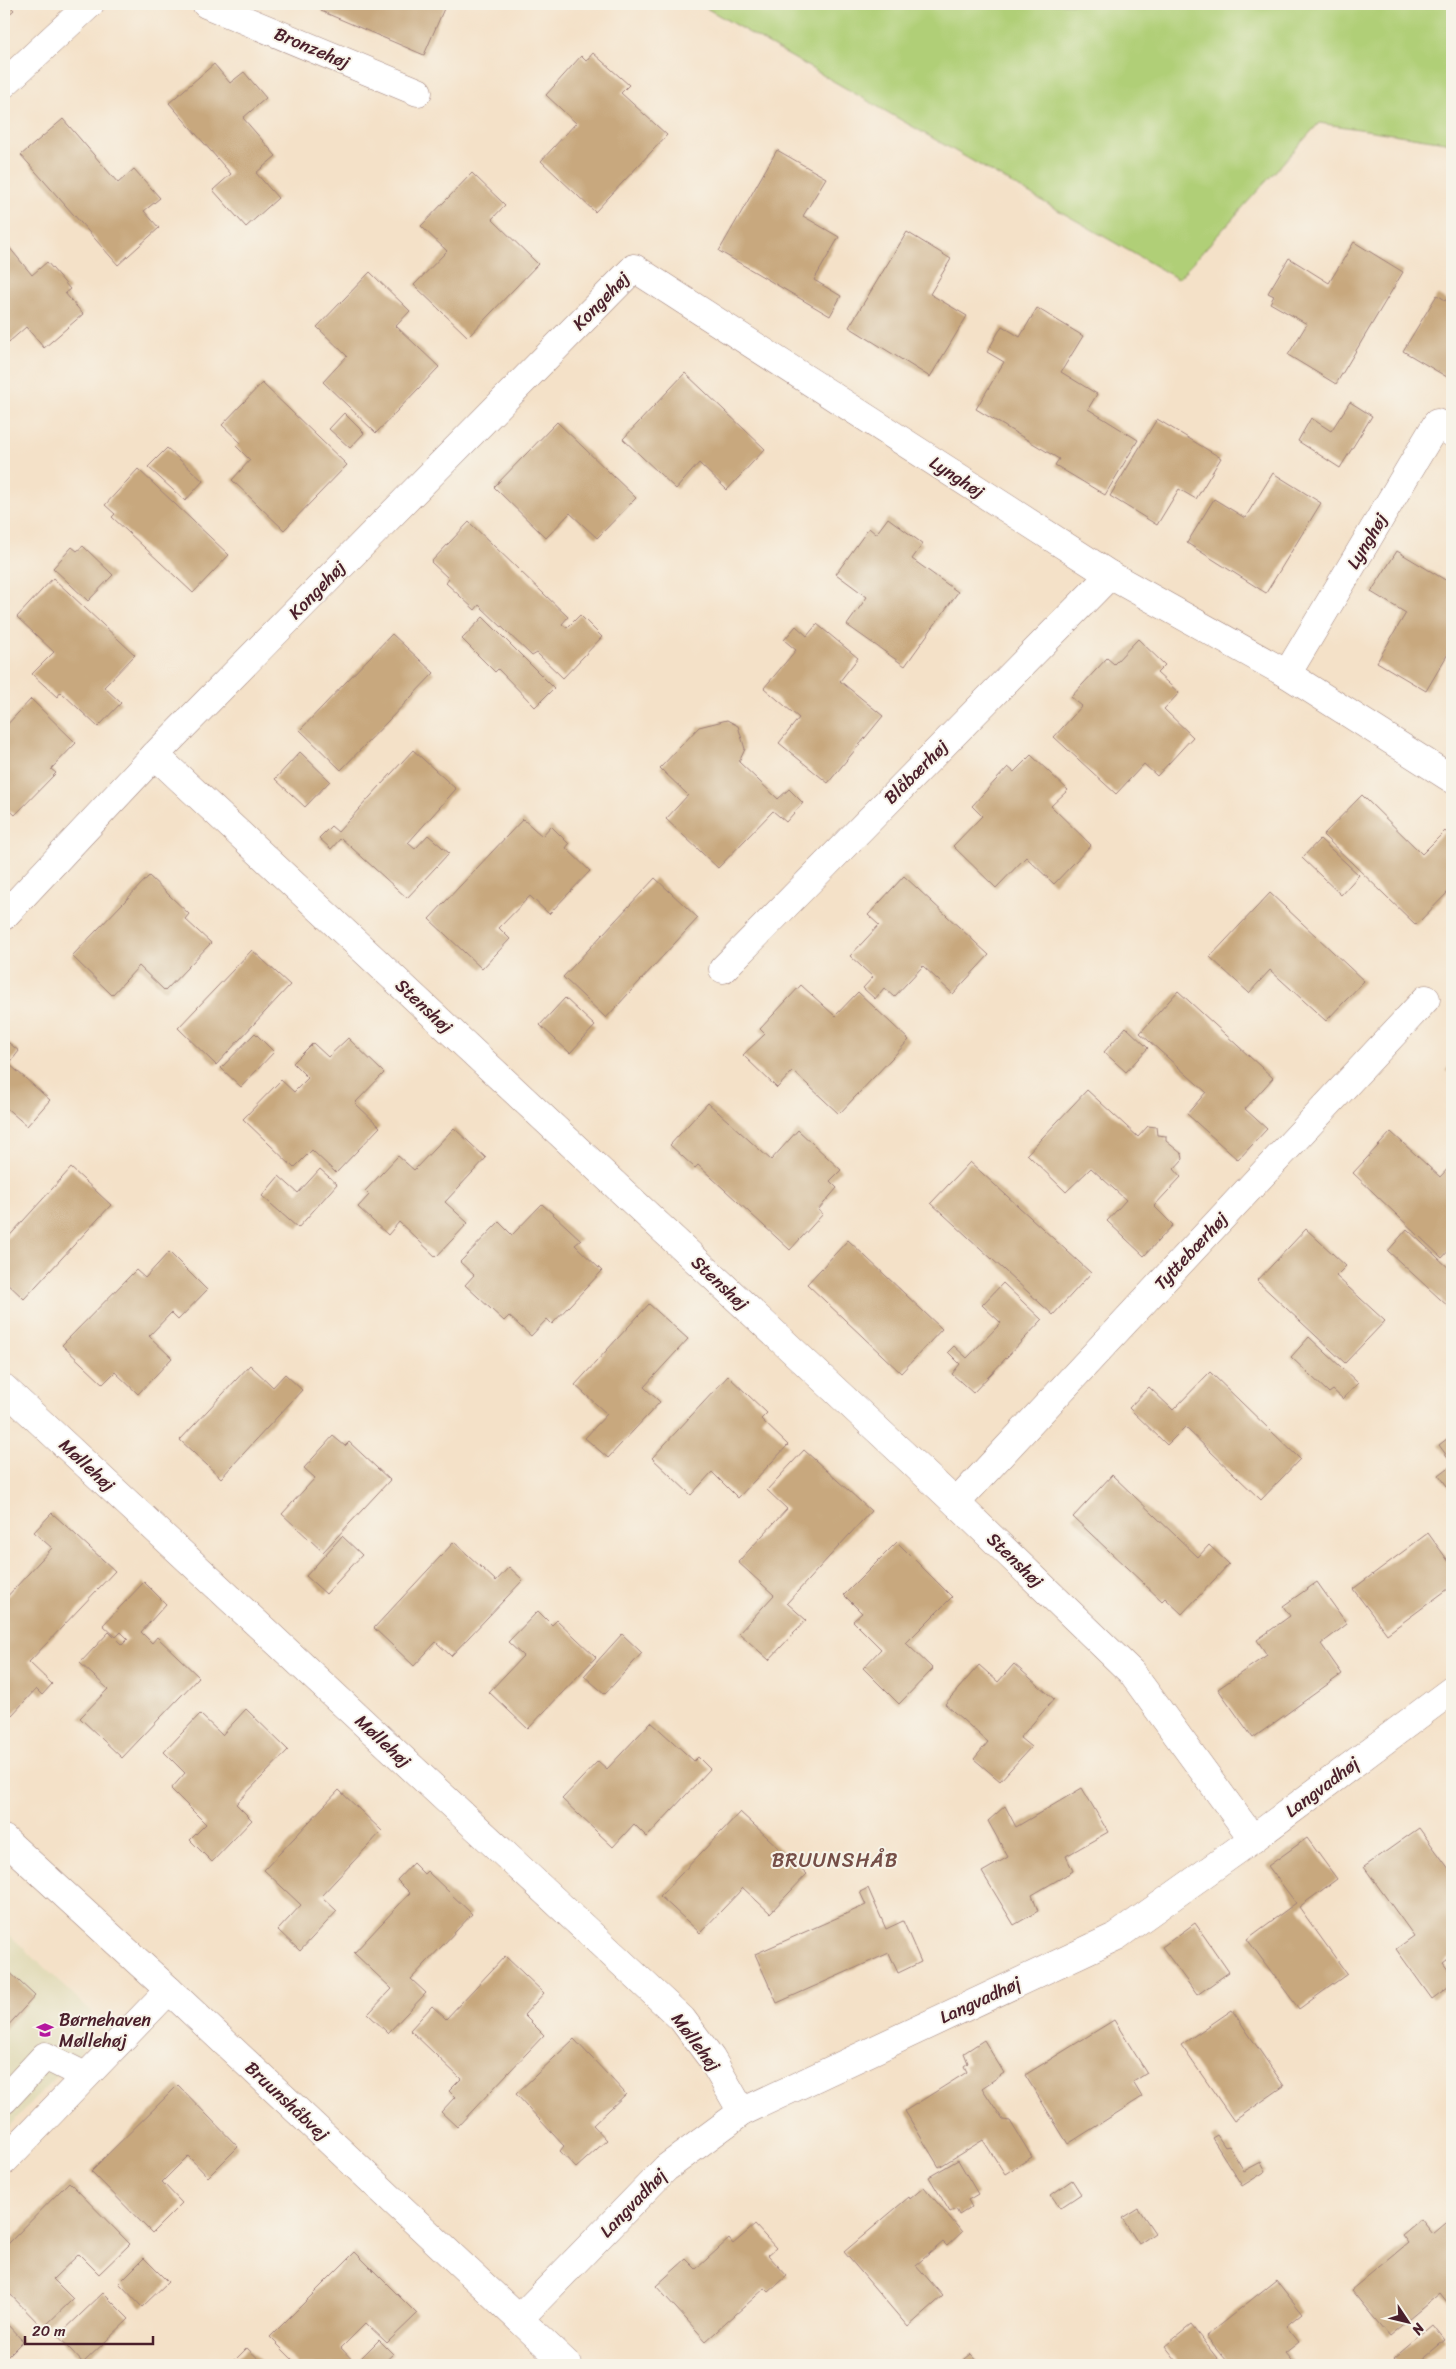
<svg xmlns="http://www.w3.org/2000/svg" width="1456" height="2369" viewBox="0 0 1456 2369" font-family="Sriracha,sans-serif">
<rect width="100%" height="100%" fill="#f7f3e8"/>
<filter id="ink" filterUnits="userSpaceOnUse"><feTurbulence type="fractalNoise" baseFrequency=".02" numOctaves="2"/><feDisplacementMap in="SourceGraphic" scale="10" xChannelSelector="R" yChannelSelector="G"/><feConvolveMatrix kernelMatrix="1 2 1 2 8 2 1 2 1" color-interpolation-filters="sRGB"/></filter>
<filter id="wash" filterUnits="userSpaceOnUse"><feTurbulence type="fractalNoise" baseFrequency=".0096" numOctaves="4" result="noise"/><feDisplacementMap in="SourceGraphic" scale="20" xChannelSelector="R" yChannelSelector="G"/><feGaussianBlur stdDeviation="1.12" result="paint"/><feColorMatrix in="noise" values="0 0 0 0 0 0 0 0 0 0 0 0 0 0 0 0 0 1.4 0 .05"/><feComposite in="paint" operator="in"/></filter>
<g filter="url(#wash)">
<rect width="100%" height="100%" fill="#f4e1c8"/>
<path fill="#e2dcba" d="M4,1930L91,2011L82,2050L4,2131Z"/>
<path fill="#b0cf77" stroke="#7d7751" d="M699,4H1452V143L1319,123L1178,279Z"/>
<g id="blocks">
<g fill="#c8a87e">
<path d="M4,4H8L14,10L4,19Z"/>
<path d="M325,4H446L424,55L321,11Z"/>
<path d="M593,53L629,85L621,93L667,135L595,212L541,161L576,123L546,95L581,56L586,61Z"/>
<path d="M214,64L230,83L244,72L266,98L243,118L276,156L256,173L278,198L246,227L213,190L231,174L169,103Z"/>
<path d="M63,119L118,183L134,169L160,198L144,211L159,228L118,265L21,155Z"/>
<path d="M777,150L826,178L803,216L839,237L814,280L841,296L830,316L719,251Z"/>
<path d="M472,173L505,205L492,219L538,264L468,337L414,285L447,251L421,226Z"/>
<path d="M907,232L951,259L930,294L967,316L930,377L849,327Z"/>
<path d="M4,241L32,275L47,262L70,289L65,293L83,314L44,348L26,327L9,342L4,336Z"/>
<path d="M1354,242L1403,272L1336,384L1288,355L1307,324L1270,303L1274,296L1268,293L1289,258L1329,283Z"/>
<path d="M370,272L410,311L396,326L439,367L376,433L323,382L347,356L317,327Z"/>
<path d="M1437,295L1452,304V380L1403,351Z"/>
<path d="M1037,308L1083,336L1061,372L1097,394L1088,409L1138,440L1105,495L1055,465L1059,459L976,409L1004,362L987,352L1002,326L1020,337Z"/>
<path d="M685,373L765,449L727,490L699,463L676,489L623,439Z"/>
<path d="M262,383L347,465L284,530L232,480L250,460L236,446L240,442L222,425Z"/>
<path d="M1350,402L1372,416L1340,468L1298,441L1311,418L1331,431Z"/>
<path d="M344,413L364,433L350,448L329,429Z"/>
<path d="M1157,419L1221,458L1196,499L1179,489L1157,525L1110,496Z"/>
<path d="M557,422L636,498L597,538L570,513L546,538L494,487Z"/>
<path d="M167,448L203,481L185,501L148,467Z"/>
<path d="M138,469L229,555L193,593L112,517L115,514L105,505Z"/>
<path d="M1273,473L1321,503L1266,593L1187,543L1214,499L1245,518Z"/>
<path d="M888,518L923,544L912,559L958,592L905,666L847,625L867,597L836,574L869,528L876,534Z"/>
<path d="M469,522L568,617L562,624L567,628L580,615L602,637L563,678L537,653L532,656L479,605L475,610L446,583L449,579L431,562Z"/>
<path d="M83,546L113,575L88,601L53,568L72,547L77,551Z"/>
<path d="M1397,551L1452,584V647L1426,691L1377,662L1406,613L1371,592Z"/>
<path d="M53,578L135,655L104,687L121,703L98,727L61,692L57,697L32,674L54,652L17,617Z"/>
<path d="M483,617L554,688L535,707L498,669L495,672L462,639Z"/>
<path d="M817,624L858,658L840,681L883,716L828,783L779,743L799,718L764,688L796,650L784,640L796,626L807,636Z"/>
<path d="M392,634L434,673L341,770L300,730Z"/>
<path d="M1138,639L1165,665L1157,673L1179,693L1164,709L1193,737L1157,776L1144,764L1116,794L1054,737L1082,706L1071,697L1107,658L1114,664Z"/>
<path d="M31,699L76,743L51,769L56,773L15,815L4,805V728Z"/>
<path d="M727,720L738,726L745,749L739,762L778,799L789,789L803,803L786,822L773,811L718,868L666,819L688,795L660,768L699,727Z"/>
<path d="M413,750L456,789L408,843L415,849L428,835L449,853L407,898L341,838L331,849L319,838L331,826L338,832Z"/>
<path d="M300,752L330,781L305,807L275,779Z"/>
<path d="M1031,755L1068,790L1051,806L1091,845L1054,884L1026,857L996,888L953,846L982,816L972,806L1008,767L1014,772Z"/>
<path d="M1362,795L1422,854L1445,831L1452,838V888L1416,925L1323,835Z"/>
<path d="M523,819L542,836L551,826L569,844L566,848L590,871L549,914L530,896L499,928L510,939L482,969L429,919Z"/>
<path d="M1320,839L1359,875L1341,895L1302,858Z"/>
<path d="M149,876L189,914L185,919L211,943L165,991L139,966L112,995L72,956Z"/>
<path d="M904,876L989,955L953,994L923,966L894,997L884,988L875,999L863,988L873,977L850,956L879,925L868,915Z"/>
<path d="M655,878L698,918L606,1018L563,977Z"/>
<path d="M1270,893L1364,981L1326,1021L1270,970L1249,993L1210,957Z"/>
<path d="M252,950L290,985L216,1065L178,1028Z"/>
<path d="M801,985L835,1016L858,992L909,1040L839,1114L793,1071L777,1088L743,1055L765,1034L760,1029Z"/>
<path d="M1178,991L1273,1078L1245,1109L1267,1129L1238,1160L1187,1114L1206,1092L1140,1033Z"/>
<path d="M565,998L595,1026L570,1053L540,1025Z"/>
<path d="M1126,1027L1148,1048L1126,1072L1104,1052Z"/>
<path d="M255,1033L274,1052L241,1087L221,1068Z"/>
<path d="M348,1038L384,1073L355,1103L380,1127L336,1173L312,1150L294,1168L243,1119L281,1080L294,1092L308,1078L293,1063L313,1043L328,1057Z"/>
<path d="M4,1039L19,1051L9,1064L50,1100L27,1126L4,1106Z"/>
<path d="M1452,1063V1076L1446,1070Z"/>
<path d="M1087,1090L1138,1137L1148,1126L1156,1127L1157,1135L1166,1136V1141L1182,1154L1183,1159L1174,1169L1181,1177L1154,1206L1173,1225L1144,1256L1107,1221L1126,1200L1091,1168L1066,1192L1027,1154Z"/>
<path d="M708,1103L771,1160L798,1130L841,1170L830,1181L837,1188L818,1210L823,1214L790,1250L698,1165L695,1168L670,1145Z"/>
<path d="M454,1128L486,1158L445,1202L468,1223L436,1257L399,1222L388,1235L358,1207L369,1195L365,1191L398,1156L414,1170Z"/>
<path d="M1391,1132L1440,1177L1452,1164V1247L1442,1258L1353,1173Z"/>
<path d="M970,1162L1091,1273L1053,1315L931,1203Z"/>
<path d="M71,1168L111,1205L24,1299L4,1280V1242Z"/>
<path d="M320,1169L337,1184L298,1228L262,1196L279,1176L298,1193Z"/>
<path d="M542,1204L581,1240L575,1245L602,1271L552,1324L547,1319L531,1336L509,1316L504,1321L465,1285L474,1275L460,1262L499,1222L512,1235Z"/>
<path d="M1306,1229L1346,1266L1336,1276L1385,1321L1345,1363L1257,1281Z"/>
<path d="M1407,1229L1452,1271V1310L1388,1251Z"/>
<path d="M848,1240L942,1329L901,1373L807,1284Z"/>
<path d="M169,1252L207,1290L178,1320L171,1313L149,1336L172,1358L138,1394L115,1372L103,1384L62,1345L136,1270L145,1278Z"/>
<path d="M1003,1283L1042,1320L973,1393L952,1374L960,1364L948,1352L954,1346L967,1358L1001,1323L982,1305Z"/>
<path d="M649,1304L688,1339L644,1387L660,1402L608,1458L585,1438L607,1414L575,1385Z"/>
<path d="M1309,1337L1358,1383L1343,1399L1333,1390L1329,1393L1291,1357Z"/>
<path d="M250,1365L273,1387L285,1374L302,1390L221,1478L180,1440Z"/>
<path d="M1210,1372L1300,1459L1261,1500L1185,1427L1167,1445L1129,1408L1149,1387L1173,1410Z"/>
<path d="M728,1376L767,1413L761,1419L788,1445L738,1498L712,1472L691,1495L652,1458Z"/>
<path d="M1452,1435V1463L1439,1445Z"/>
<path d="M333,1436L345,1446L349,1442L390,1480L323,1552L282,1514L315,1478L304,1468Z"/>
<path d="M804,1450L871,1511L787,1603L806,1620L769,1660L739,1633L774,1595L738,1562L787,1509L767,1490Z"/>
<path d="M1452,1465V1493L1439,1475Z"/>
<path d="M1112,1475L1198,1557L1209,1545L1229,1564L1182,1614L1165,1598L1162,1601L1073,1517Z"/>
<path d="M52,1513L115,1571L29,1662L52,1684L42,1695L36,1689L12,1715L4,1707V1600L52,1548L34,1532Z"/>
<path d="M1428,1533L1449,1562L1452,1559V1586L1387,1634L1353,1589Z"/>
<path d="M342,1536L362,1555L326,1594L306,1576Z"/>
<path d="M454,1542L496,1581L509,1567L523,1580L451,1656L436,1642L414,1666L374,1628Z"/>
<path d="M897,1542L952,1597L906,1643L933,1669L899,1704L863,1668L881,1649L853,1621L862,1613L844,1595Z"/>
<path d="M144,1582L166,1604L141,1632L152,1643L157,1637L199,1677L122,1758L80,1718L108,1689L80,1663L109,1632L122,1645L128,1639L121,1632L116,1637L103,1625Z"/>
<path d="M1317,1582L1347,1624L1321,1644L1342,1674L1253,1738L1218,1689L1267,1655L1257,1640L1290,1616L1283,1606Z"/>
<path d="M538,1611L552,1625L557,1620L596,1657L528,1729L489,1692L523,1656L508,1642Z"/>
<path d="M622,1634L642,1653L605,1694L584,1676Z"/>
<path d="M1014,1664L1054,1699L1020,1738L1031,1747L1000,1781L974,1759L988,1742L945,1704L979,1665L998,1682Z"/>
<path d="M246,1709L288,1750L236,1804L252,1820L212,1862L190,1840L206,1824L171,1789L185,1773L164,1752L200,1714L222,1735Z"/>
<path d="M651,1722L694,1761L698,1757L710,1769L647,1837L634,1824L613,1847L562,1799L598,1761L607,1769Z"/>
<path d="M1082,1788L1108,1832L1066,1856L1073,1871L1032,1895L1038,1911L1014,1925L982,1872L1008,1857L988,1821L1005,1806L1016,1827Z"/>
<path d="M339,1790L382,1831L321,1896L337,1911L300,1951L278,1930L301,1905L264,1870Z"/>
<path d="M740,1812L807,1874L770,1913L743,1888L700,1933L660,1896Z"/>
<path d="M1419,1828L1452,1873V1956L1443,1963L1452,1975V1984L1432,1999L1396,1949L1414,1936L1364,1867Z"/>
<path d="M1307,1838L1337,1879L1299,1907L1347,1974L1299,2009L1247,1939L1296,1903L1268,1866Z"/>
<path d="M413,1863L424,1874L427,1871L472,1914L411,1979L426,1993L388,2033L368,2014L392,1989L354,1953L410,1893L397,1880Z"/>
<path d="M868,1888L886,1929L903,1921L921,1962L898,1973L889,1953L777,2003L755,1954L866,1905L860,1892Z"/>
<path d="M1195,1923L1229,1972L1197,1995L1162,1947Z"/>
<path d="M505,1956L544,1993L524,2015L544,2035L457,2127L441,2112L455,2097L449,2091L461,2079L410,2030L432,2006L446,2019Z"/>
<path d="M4,1967L35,1996L4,2030Z"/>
<path d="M1232,2010L1284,2086L1234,2121L1181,2045Z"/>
<path d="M1114,2020L1147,2073L1133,2082L1142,2097L1068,2144L1025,2075Z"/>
<path d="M574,2039L626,2094L593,2125L607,2140L576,2168L560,2151L564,2146L516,2094Z"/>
<path d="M984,2040L1004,2073L982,2088L1003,2120L1010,2121L1032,2157L1005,2174L983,2140L939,2167L905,2111L967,2072L964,2066L968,2063L964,2053Z"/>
<path d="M178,2085L238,2147L208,2177L188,2156L162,2182L182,2203L152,2233L91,2171Z"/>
<path d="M1217,2135L1225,2147L1229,2146L1244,2171L1261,2162L1266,2171L1242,2186L1212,2138Z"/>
<path d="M958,2160L978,2194L968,2200L972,2207L959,2215L956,2209L950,2212L929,2177Z"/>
<path d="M1072,2180L1081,2194L1060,2208L1051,2195Z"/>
<path d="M69,2182L130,2244L99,2274L79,2254L53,2279L73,2299L43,2328L4,2288V2248Z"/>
<path d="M924,2187L962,2232L947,2246L943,2242L916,2265L943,2296L908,2327L844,2252L909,2197L910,2199Z"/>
<path d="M1138,2208L1155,2233L1139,2244L1122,2218Z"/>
<path d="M1452,2218V2298L1447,2302L1440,2293L1389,2336L1351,2290L1408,2243L1402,2235L1421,2219L1433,2234Z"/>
<path d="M755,2225L776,2248L768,2255L787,2276L769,2292L765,2288L706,2341L656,2286L686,2259L696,2269L729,2239L733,2244Z"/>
<path d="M355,2252L417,2314L387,2343L366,2323L341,2348L357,2365H298L270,2337Z"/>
<path d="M144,2258L168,2282L142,2307L119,2283Z"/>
<path d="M1276,2280L1302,2313L1286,2326L1299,2342L1285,2353L1295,2365H1221L1227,2361L1206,2336Z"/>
<path d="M103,2293L129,2319L83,2363L58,2336Z"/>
<path d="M4,2321L23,2341L4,2360Z"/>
<path d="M1191,2325L1220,2362L1216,2365H1180L1165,2346Z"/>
<path d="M1433,2325L1445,2340L1415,2365H1400L1394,2358Z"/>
<path d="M379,2340L393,2354L381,2365H364L359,2360Z"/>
<path d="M247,2348L265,2365H230Z"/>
<path d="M971,2354L981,2365H960L959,2364Z"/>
</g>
</g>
</g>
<g filter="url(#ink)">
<use href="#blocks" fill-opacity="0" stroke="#9f807a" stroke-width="1"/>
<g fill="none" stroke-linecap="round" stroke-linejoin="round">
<g stroke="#9f807a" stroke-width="29">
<g id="minor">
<path d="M206,4L418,92"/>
<path d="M4,84L90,4"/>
<path d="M1287,674L1437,423L1452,433"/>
<path d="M155,755L956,1503L1131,1672L1253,1839"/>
<path d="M4,916L155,755L634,268L1110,575L1287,674L1452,779"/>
<path d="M723,969L1110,575"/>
<path d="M4,1388L682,2019L711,2058L742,2112"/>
<path d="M956,1503L1426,999"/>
<path d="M4,1839L169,1990L568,2365"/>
<path d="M4,2100L45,2056L85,2076"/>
<path d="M4,2161L169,1990"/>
<path d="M519,2319L666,2168L742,2112L1117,1936L1253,1839L1452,1690"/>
</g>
</g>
<use href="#minor" stroke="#fff" stroke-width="28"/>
</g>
</g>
<defs>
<g id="school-bare" transform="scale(1.35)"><path d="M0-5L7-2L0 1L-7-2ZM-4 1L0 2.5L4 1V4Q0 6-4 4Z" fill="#b5179e" stroke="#f7f3e8" stroke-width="2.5" paint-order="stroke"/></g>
</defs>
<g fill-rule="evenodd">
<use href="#school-bare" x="45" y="2030"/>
</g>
<g text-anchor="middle" stroke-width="4" stroke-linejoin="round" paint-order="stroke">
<g font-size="18" fill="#4a1f2b" stroke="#f7f3e8">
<text transform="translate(312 48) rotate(23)" y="6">Bronzehøj</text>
<text transform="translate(601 301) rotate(-46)" y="6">Kongehøj</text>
<text transform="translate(957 477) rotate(33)" y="6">Lynghøj</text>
<text transform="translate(1367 541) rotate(-59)" y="6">Lynghøj</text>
<text transform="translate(317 590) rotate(-46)" y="6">Kongehøj</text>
<text transform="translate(916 772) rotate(-45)" y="6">Blåbærhøj</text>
<text transform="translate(424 1006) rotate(43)" y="6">Stenshøj</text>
<text transform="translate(1191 1251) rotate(-47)" y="6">Tyttebærhøj</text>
<text transform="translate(720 1283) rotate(43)" y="6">Stenshøj</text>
<text transform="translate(87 1465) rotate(43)" y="6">Møllehøj</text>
<text transform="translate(1015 1560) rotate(44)" y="6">Stenshøj</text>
<text transform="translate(383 1741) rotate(43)" y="6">Møllehøj</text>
<text transform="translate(1322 1787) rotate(-37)" y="6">Langvadhøj</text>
<text transform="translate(980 2000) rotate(-25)" y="6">Langvadhøj</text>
<text transform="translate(696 2042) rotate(53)" y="6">Møllehøj</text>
<text transform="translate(287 2101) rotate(43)" y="6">Bruunshåbvej</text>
<text transform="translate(633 2203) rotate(-46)" y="6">Langvadhøj</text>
</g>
<g font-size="18" fill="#4a1f2b" stroke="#f7f3e8" text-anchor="start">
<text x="59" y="2026">Børnehaven<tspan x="59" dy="21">Møllehøj</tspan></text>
</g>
<g font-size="20" letter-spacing="1" fill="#764f48" stroke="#f7f3e8">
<text x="835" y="1867">BRUUNSHÅB</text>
</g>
</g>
<rect width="1456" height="2369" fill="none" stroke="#f7f3e8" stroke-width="20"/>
<g transform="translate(1408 2322) rotate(125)" stroke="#f7f3e8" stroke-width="4" paint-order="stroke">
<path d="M0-4L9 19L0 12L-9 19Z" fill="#4a1f2b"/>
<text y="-8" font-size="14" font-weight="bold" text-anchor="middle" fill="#4a1f2b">N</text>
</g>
<path d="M25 2336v8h128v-8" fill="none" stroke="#4a1f2b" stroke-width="2.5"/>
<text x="32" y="2336" font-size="15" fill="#4a1f2b" stroke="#f7f3e8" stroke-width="4" paint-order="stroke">20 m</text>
</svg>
